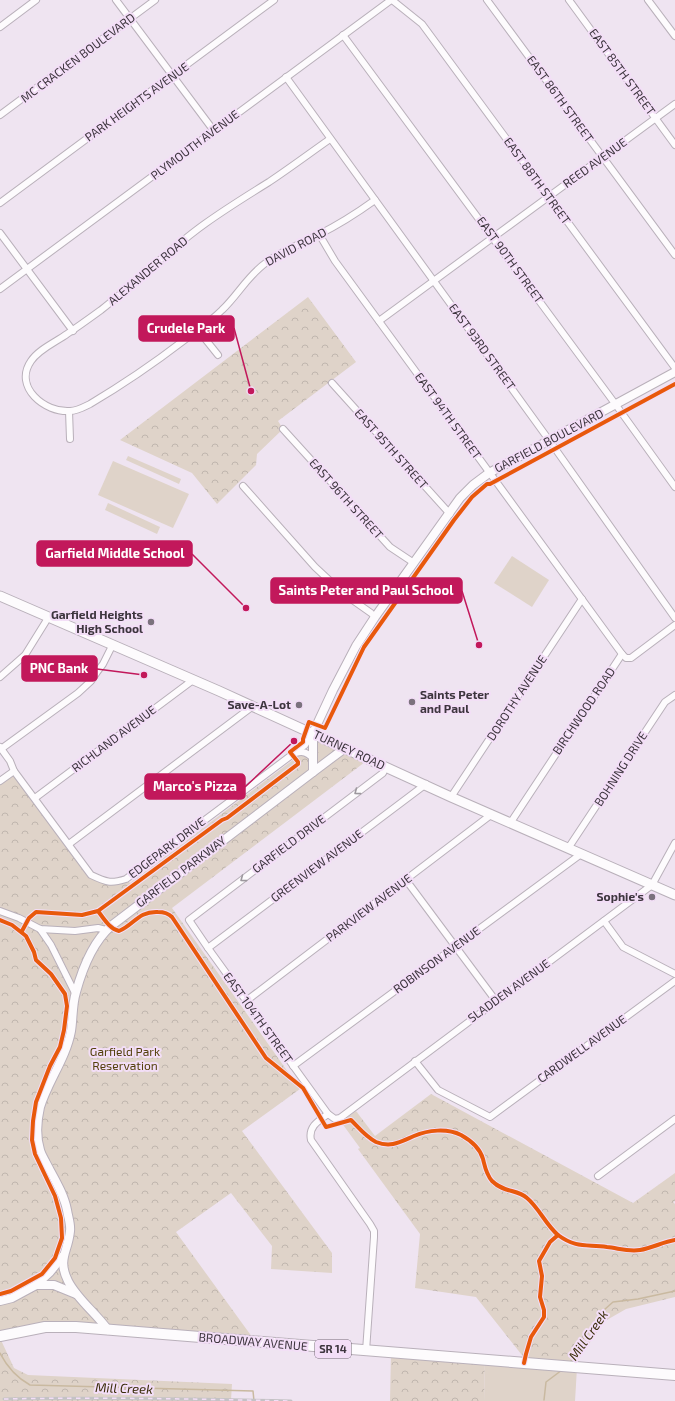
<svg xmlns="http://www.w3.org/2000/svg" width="675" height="1401" viewBox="0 0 675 1401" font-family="'Exo 2',sans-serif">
<defs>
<pattern id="forest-crowns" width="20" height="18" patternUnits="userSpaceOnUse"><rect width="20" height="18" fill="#dfd3c9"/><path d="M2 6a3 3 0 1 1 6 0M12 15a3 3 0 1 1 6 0" fill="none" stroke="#c0b6ae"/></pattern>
</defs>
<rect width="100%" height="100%" fill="#efe4f1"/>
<g fill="#dfd3c9">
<path d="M128,456L181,479L179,484L126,460Z"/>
<path d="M113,461L189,494L173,528L98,495Z"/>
<path d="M108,503L160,527L157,534L105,510Z"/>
<path d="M512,556L549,580L532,607L494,583Z"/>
<path d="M485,1360L577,1368L575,1401H484Z"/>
</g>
<g fill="url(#forest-crowns)">
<path d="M308,297L356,362L278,421L283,429L257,454L256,465L217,504L192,473L120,440Z"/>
<path d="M322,738L369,759L172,908L300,1089L242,1131L332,1253V1273L271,1269L272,1246L231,1193L176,1232L255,1341L76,1327L0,1336V781L14,771L91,875L106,882L126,879L130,883Z"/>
<path d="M431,1094L633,1203L675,1173V1201L673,1202L675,1204V1297L626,1309L605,1321L577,1361V1368L529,1364L476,1297L415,1288L420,1234L358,1149L360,1148L341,1122L356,1111L375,1136Z"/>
<path d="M0,1338L14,1368L28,1375L232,1384L231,1400L291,1401H0Z"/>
<path d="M391,1353L485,1360L484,1401H390Z"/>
</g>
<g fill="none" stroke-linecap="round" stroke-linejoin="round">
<g stroke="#c9b9a0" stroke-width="1.5">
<path d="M0,1353C7,1367 16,1377 30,1385L253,1391L254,1401"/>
<path d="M569,1363L574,1358V1352L604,1310L613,1302L638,1299L675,1291"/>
<path d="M544,1400L546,1382L562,1370"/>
</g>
<g stroke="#b9b0ba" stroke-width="8">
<g id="minor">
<path d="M116,0L214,131"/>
<path d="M392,0L422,24L675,368"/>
<path d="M487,0L675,255"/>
<path d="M569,0L675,145"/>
<path d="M648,0L675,36"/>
<path d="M0,27L36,0"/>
<path d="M343,35L616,405L675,487"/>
<path d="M286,77L549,440L675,618"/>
<path d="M0,115L155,0"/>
<path d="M330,139C310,153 290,168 269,182C248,195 227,208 206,223C169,249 137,282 101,310C90,318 79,326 67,334C56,342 39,349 31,361C13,387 45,413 70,411C77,411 84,407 90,404C122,385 153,364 183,341C196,331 210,322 222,310C238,295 248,275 267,262C282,250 301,244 318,235C338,225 357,213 375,200"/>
<path d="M0,203L274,0"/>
<path d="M0,233L73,331"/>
<path d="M319,234L335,261L622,654L626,658H631L675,625"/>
<path d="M0,289L391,0"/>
<path d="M379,321L675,104"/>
<path d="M198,330L218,355"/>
<path d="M332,383L450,514"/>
<path d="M69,411L70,439"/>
<path d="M283,429L390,547L414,563"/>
<path d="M243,486L315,567L344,594L371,613L375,617"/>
<path d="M0,677L25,655L48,618"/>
<path d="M0,747L10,761L14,771L91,875C106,882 110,884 126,879L305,745L313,733"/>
<path d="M1,749L78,693L91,681L97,672L103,664L112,646"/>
<path d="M296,753C304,750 308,754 313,758"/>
<path d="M386,767L383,773L189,920L208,948L328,1114L335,1119L340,1118L652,885L675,843"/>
<path d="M0,781L14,771"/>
<path d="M451,797L582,599"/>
<path d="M35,798L193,680"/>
<path d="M511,822L622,654"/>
<path d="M69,844L253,706"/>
<path d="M569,847L665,702L675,695"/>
<path d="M406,880L496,1001"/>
<path d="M0,911L19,918L40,929L75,931L98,928L106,930"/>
<path d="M604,921L623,947L675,974"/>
<path d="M40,929L51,945L75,993"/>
<path d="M208,948L426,784"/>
<path d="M246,1001L492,814"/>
<path d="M415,1061L438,1090L490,1117L675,981"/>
<path d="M293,1066L581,854"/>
<path d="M328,1114C318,1121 308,1127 311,1140L370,1224L374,1231V1237L366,1351"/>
<path d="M598,1176L675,1119"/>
</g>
</g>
<g stroke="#b9b0ba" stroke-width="10">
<g id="tertiary">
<path d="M313,772L345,748"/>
<path d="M36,1285L50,1272L63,1256"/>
<path d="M0,1301L12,1298L36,1285H54L76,1294"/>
<path d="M108,1330C96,1313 77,1299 68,1281C57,1259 68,1252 70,1231C71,1225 68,1217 67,1210C64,1194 54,1178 46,1163C44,1159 41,1154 40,1150C36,1137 37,1120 40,1107C48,1081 66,1058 71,1031C73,1019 72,1005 76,992C82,970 93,942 111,926L313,772V733L333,690L356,646L375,617L460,498L473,485L489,473L675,372"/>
</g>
</g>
<g stroke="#b9b0ba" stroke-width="11">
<path id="secondary" d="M0,596L219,691L451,797L675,895"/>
</g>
<g stroke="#b9b0ba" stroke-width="12">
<path id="primary" d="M0,1336L45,1327H76L675,1375"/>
</g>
<use href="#minor" stroke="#fdfbfd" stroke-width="6"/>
<use href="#tertiary" stroke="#fdfbfd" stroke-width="8"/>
<use href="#secondary" stroke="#fdfbfd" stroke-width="9"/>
<use href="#primary" stroke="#fdfbfd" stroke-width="10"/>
<g stroke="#c4c2c5" stroke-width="3">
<path id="rail" d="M4,1399C100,1397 195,1399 291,1401"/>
</g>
<use href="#rail" stroke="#f3def7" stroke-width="1.5" stroke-dasharray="4.5" stroke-linecap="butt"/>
<g stroke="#f3def7" stroke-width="6">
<g id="cycleway">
<path d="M98,911C104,919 110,929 119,931C134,925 138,911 158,912C163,912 168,913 172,917L266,1058L303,1088L326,1127L351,1120C359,1128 366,1137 376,1142C391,1148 400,1142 414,1136C428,1130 447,1128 461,1135C470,1140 480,1148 483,1159C485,1167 486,1174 492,1181C504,1193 517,1189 527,1198C539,1208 546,1225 558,1235C577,1249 587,1244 607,1247C618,1248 628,1252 640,1250C652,1248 663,1242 675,1240"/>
<path d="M0,920L12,925L26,936L34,952L36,960L51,974L65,994L67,1006L64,1030L60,1047L50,1066L36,1102L33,1121L32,1140L35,1154L55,1196L61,1218L62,1238L55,1258L42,1274L11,1291L0,1294"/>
<path d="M22,931L29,918L36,912L82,915L98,911L222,820L227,818L298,764V762L290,752L303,742V739L309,722L325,728L364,647L454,520L472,497L487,484H490L675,384"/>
<path d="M524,1363L526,1354L531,1337L544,1317V1310L540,1297L542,1276L539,1261L550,1242L558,1235"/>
</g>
</g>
<use href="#cycleway" stroke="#e8590c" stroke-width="4"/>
</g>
<defs><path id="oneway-chevron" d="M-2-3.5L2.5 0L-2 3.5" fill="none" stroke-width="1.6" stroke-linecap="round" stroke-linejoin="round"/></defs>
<g stroke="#9d989e">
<use href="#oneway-chevron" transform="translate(357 792) rotate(143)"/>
<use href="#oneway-chevron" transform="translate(243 879) rotate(143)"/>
</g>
<g fill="#7b727d" stroke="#f3def7" stroke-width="1.5">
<circle cx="151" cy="622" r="4"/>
<circle cx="412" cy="702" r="4"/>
<circle cx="299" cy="705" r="4"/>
<circle cx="652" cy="897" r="4"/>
</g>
<g text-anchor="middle" stroke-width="4" stroke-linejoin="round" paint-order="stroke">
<rect fill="#f3def7" stroke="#746876" stroke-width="1" x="315" y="1340" width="36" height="18" rx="3"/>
<g font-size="11" font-weight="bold" fill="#3d353e">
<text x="333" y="1353">SR 14</text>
</g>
<g font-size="12" fill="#3d353e" stroke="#f3def7">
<text transform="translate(78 58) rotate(-37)" y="4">MC CRACKEN BOULEVARD</text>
<text transform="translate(622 72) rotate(54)" y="4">EAST 85TH STREET</text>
<text transform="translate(560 99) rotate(54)" y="4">EAST 86TH STREET</text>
<text transform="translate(137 102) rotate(-36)" y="4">PARK HEIGHTS AVENUE</text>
<text transform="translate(195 145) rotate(-37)" y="4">PLYMOUTH AVENUE</text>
<text transform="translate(595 163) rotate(-36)" y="4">REED AVENUE</text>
<text transform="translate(537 181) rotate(54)" y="4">EAST 88TH STREET</text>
<text transform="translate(296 247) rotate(-28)" y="4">DAVID ROAD</text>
<text transform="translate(510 260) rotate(54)" y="4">EAST 90TH STREET</text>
<text transform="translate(148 271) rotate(-40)" y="4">ALEXANDER ROAD</text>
<text transform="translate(482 347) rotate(54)" y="4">EAST 93RD STREET</text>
<text transform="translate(448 416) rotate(54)" y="4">EAST 94TH STREET</text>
<text transform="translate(549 441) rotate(-28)" y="4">GARFIELD BOULEVARD</text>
<text transform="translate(391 449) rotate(48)" y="4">EAST 95TH STREET</text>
<text transform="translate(346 499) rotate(48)" y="4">EAST 96TH STREET</text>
<text transform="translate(517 698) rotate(-57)" y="4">DOROTHY AVENUE</text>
<text transform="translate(584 711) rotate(-56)" y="4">BIRCHWOOD ROAD</text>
<text transform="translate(114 739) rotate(-37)" y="4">RICHLAND AVENUE</text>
<text transform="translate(349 750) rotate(25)" y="4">TURNEY ROAD</text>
<text transform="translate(621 769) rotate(-57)" y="4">BOHNING DRIVE</text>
<text transform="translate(289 844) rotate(-37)" y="4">GARFIELD DRIVE</text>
<text transform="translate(167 848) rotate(-37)" y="4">EDGEPARK DRIVE</text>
<text transform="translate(317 866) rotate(-37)" y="4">GREENVIEW AVENUE</text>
<text transform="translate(181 872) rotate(-37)" y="4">GARFIELD PARKWAY</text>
<text transform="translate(369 908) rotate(-37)" y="4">PARKVIEW AVENUE</text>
<text transform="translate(437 960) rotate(-36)" y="4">ROBINSON AVENUE</text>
<text transform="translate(509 991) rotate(-36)" y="4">SLADDEN AVENUE</text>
<text transform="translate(258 1018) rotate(54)" y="4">EAST 104TH STREET</text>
<text transform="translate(582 1049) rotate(-36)" y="4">CARDWELL AVENUE</text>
<text transform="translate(253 1342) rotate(5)" y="4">BROADWAY AVENUE</text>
</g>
<g font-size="12" font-weight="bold" fill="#3d353e" stroke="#f3def7" text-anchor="end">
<text x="143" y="619">Garfield Heights<tspan x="143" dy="14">High School</tspan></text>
<text x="420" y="699" text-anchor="start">Saints Peter<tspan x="420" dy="14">and Paul</tspan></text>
<text x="291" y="709">Save-A-Lot</text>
<text x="644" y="901">Sophie's</text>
</g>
<g font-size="12" fill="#53400b" stroke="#f3def7">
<text x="125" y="1056">Garfield Park<tspan x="125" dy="14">Reservation</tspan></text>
</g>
<g font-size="13" font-style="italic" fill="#3a2d0a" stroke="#f3def7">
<text transform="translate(588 1335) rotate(-55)" y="5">Mill Creek</text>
<text transform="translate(124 1388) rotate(2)" y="5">Mill Creek</text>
</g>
</g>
<path fill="none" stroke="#c2185b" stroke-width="1.5" d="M251 391L234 328M246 608L192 554M479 645L462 591M144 675L97 669M294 741L245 787"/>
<g fill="#c2185b" stroke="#f3def7" stroke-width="1.5">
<circle cx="251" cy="391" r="4"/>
<circle cx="246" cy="608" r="4"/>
<circle cx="479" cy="645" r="4"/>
<circle cx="144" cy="675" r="4"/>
<circle cx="294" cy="741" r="4"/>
</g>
<g fill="#c2185b" stroke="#c2185b" stroke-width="1.5">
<rect x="139" y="316" width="95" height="25" rx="4"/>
<rect x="37" y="541" width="155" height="25" rx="4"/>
<rect x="271" y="578" width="191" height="25" rx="4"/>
<rect x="22" y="656" width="75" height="25" rx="4"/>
<rect x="145" y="774" width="100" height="25" rx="4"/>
</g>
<g font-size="13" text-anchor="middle" font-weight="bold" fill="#fff">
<text x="186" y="333">Crudele Park</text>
<text x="115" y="558">Garfield Middle School</text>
<text x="366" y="595">Saints Peter and Paul School</text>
<text x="59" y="673">PNC Bank</text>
<text x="195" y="791">Marco's Pizza</text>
</g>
</svg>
